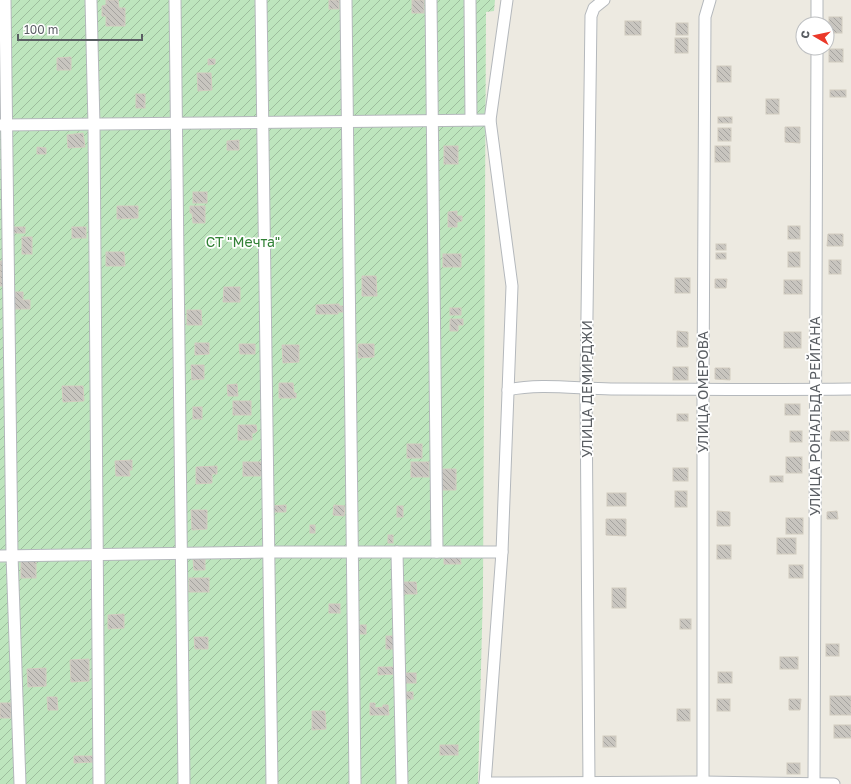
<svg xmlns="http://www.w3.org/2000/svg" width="851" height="784" viewBox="0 0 851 784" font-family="'Golos Text',sans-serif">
<defs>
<pattern id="garden-furrows" width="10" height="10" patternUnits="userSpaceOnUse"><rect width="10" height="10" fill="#bde5bd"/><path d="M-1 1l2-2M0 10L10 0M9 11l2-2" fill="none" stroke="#9dbd9d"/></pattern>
<pattern id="building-back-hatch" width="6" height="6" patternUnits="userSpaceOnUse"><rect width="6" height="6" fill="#c8c5bf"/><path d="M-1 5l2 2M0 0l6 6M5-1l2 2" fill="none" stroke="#a5a39f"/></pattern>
</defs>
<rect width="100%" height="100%" fill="#edeae1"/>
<path fill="url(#garden-furrows)" d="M0,0H495L494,11L486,12L483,591L478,784H0Z"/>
<g fill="url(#building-back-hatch)" stroke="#d2ccc0">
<path d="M106,0H118L119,8H125V26H106V16H102V6L106,5Z"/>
<rect x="329" y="0" width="10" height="9"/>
<rect x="412" y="0" width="12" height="13"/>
<rect x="829" y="17" width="13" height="16"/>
<rect x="625" y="21" width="16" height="14"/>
<rect x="676" y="23" width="12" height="12"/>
<rect x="675" y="38" width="13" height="15"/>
<rect x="829" y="49" width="14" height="13"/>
<path d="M71,57V70H57V58Z"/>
<path d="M208,59H215V64L208,65Z"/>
<rect x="717" y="66" width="14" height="16"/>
<path d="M197,73H211L212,90L198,91Z"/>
<rect x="830" y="90" width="16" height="7"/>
<rect x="136" y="94" width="9" height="14"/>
<rect x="766" y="99" width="13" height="15"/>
<rect x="718" y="117" width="14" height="6"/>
<path d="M785,127H800V143L785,142Z"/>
<rect x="718" y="128" width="13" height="13"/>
<path d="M83,133L85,147L68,148L67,135Z"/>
<path d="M239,140V150H227V141Z"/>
<rect x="444" y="146" width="14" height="18"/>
<rect x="715" y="146" width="15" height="16"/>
<path d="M37,147L46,148V154H37Z"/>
<rect x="193" y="192" width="14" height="11"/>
<path d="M117,206H138V218L117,219Z"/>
<path d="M190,206H205V223H193L192,213H190Z"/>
<path d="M457,211V216H462V221L457,222V227H448V212Z"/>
<rect x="788" y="226" width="12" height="13"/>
<rect x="13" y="227" width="12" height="6"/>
<rect x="72" y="227" width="14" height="11"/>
<path d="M828,234H843V246H827Z"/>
<rect x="22" y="237" width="10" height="17"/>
<rect x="716" y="244" width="10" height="6"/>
<path d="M106,252H124L125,266H106Z"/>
<rect x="788" y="252" width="12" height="15"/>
<rect x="716" y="253" width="10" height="6"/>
<rect x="443" y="254" width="18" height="13"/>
<rect x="829" y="260" width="12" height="14"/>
<rect x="0" y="261" width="5" height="25"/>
<path d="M362,276H376L377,296H362Z"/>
<rect x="675" y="278" width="15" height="15"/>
<path d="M715,279H727L726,288H715Z"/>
<rect x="784" y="280" width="18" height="14"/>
<path d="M224,287H240V302H223Z"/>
<path d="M14,292H23V300H30V309H14Z"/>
<path d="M339,304V306H346V312H338V314H316V305Z"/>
<rect x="450" y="308" width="11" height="7"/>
<path d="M187,310H201L202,325H187Z"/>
<path d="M450,319H463V325H458V331H450Z"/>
<path d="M677,331L688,332V347H677Z"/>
<rect x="784" y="332" width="17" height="16"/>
<path d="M195,343H209V354L195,355Z"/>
<path d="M239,344H255V354H240Z"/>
<path d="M358,344H374V357L358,358Z"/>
<path d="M282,345H299V362L283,363Z"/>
<path d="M191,365H204V379L192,380Z"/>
<rect x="673" y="367" width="15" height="13"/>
<path d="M715,368H730V380L715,379Z"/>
<path d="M279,383H293L294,393H296V398H279Z"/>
<path d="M237,384L238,396H228L227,385Z"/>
<path d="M62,386H83L84,401L63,402Z"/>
<rect x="233" y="401" width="18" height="14"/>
<rect x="785" y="404" width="15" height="11"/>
<rect x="193" y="407" width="9" height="12"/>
<rect x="677" y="414" width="11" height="7"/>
<path d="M238,425H256L257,431L255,433H252V440H238Z"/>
<rect x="790" y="431" width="12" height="11"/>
<path d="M831,431H849V441H830Z"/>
<rect x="407" y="444" width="15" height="14"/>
<rect x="786" y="457" width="16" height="16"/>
<path d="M132,460V470H129L130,476H116L115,461Z"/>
<rect x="243" y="462" width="19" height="14"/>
<rect x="411" y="462" width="18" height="15"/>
<path d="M217,466V474H212V483L196,484V467Z"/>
<rect x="673" y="468" width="15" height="13"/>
<path d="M439,469H456V490H440Z"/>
<rect x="770" y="476" width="13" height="6"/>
<rect x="675" y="491" width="12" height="16"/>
<rect x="607" y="493" width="19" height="13"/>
<path d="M286,505V512H270V506Z"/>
<path d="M334,505L345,506L344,516L333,515Z"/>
<rect x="397" y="506" width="6" height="11"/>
<path d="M191,510H207V529L192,530Z"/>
<path d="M717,511L730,512V526H717Z"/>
<path d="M837,511L838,519H827V512Z"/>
<rect x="786" y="518" width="17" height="16"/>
<path d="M606,519H626V536L606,535Z"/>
<rect x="310" y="525" width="5" height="8"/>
<rect x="388" y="535" width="5" height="8"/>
<rect x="777" y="538" width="19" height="16"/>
<rect x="717" y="545" width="14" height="14"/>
<path d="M444,555H460L461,564H444Z"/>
<rect x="21" y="558" width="15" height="20"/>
<path d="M193,559H205V570H194Z"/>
<rect x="789" y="565" width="14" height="13"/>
<rect x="189" y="578" width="20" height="14"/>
<path d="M403,582H416L417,594H403Z"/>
<rect x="612" y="588" width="14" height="20"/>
<rect x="329" y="604" width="11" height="9"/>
<path d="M124,614V628L108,629V615Z"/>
<rect x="680" y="619" width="11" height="10"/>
<rect x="358" y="625" width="8" height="9"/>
<rect x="386" y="636" width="10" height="13"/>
<path d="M194,637H208V649H195Z"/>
<rect x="826" y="644" width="13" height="12"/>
<rect x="780" y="657" width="18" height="12"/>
<path d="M89,659V681L71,682L70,660Z"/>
<path d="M378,667H396V674L378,675Z"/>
<path d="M46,668V686L28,687L27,669Z"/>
<rect x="718" y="672" width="14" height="11"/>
<rect x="403" y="673" width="13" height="10"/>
<rect x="406" y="692" width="7" height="7"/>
<rect x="830" y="696" width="21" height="19"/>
<path d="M47,697H57L58,710H48Z"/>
<rect x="717" y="699" width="13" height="12"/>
<path d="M789,699H801L800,710H789Z"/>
<rect x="0" y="703" width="11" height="15"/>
<path d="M370,703H375V708L383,707V705H388L389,715H370Z"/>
<rect x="677" y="709" width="13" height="12"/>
<path d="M312,711H325L326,729L312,730Z"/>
<rect x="834" y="725" width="17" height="13"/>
<rect x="603" y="736" width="13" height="11"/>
<rect x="440" y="745" width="18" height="10"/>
<path d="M74,756H94V762L74,763Z"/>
<rect x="787" y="763" width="13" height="11"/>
</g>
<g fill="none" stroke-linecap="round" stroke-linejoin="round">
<g stroke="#b4b8bc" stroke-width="13">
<g id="minor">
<path d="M5,0L12,555L20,784"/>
<path d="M91,0L94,125L99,784"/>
<path d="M175,0L184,784"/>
<path d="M261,0L272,784"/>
<path d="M346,0L355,784"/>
<path d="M431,0L437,552"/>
<path d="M470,0L471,120"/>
<path d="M817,24V0"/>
<path d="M0,125L490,120"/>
<path d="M508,390C539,383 579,389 611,389C691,389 771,390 851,389"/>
<path d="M397,552L402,784"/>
<path d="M0,556L268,552H502"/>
<path d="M485,783L703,782L834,784"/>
<path d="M485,784L502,552L512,286L490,120L507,0"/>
<path d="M589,784L586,389L591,16L594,8L604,0"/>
<path d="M703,784V389L705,17L710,0"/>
<path d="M814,784L817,48"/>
</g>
</g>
<use href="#minor" stroke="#fff" stroke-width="11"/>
</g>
<g text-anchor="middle" stroke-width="3.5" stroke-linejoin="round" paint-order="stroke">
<g font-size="14" fill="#328136" stroke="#fff">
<text x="243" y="247">СТ "Мечта"</text>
</g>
<g font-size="14" fill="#5a5e63" stroke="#fff">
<text transform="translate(587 389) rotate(-90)" y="5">УЛИЦА ДЕМИРДЖИ</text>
<text transform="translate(703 392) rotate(-90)" y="5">УЛИЦА ОМЕРОВА</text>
<text transform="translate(815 416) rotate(-90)" y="5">УЛИЦА РОНАЛЬДА РЕЙГАНА</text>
</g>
</g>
<g transform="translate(815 36) rotate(279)"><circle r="19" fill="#ffffff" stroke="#bdbfc1"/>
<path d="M0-3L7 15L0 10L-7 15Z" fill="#eb3829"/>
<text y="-6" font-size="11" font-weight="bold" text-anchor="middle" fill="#5a5e63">С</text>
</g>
<path d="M18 34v6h124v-6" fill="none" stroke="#5a5e63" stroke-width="2"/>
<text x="24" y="34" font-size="12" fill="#5a5e63" stroke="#ffffff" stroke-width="3" paint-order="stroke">100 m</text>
</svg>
